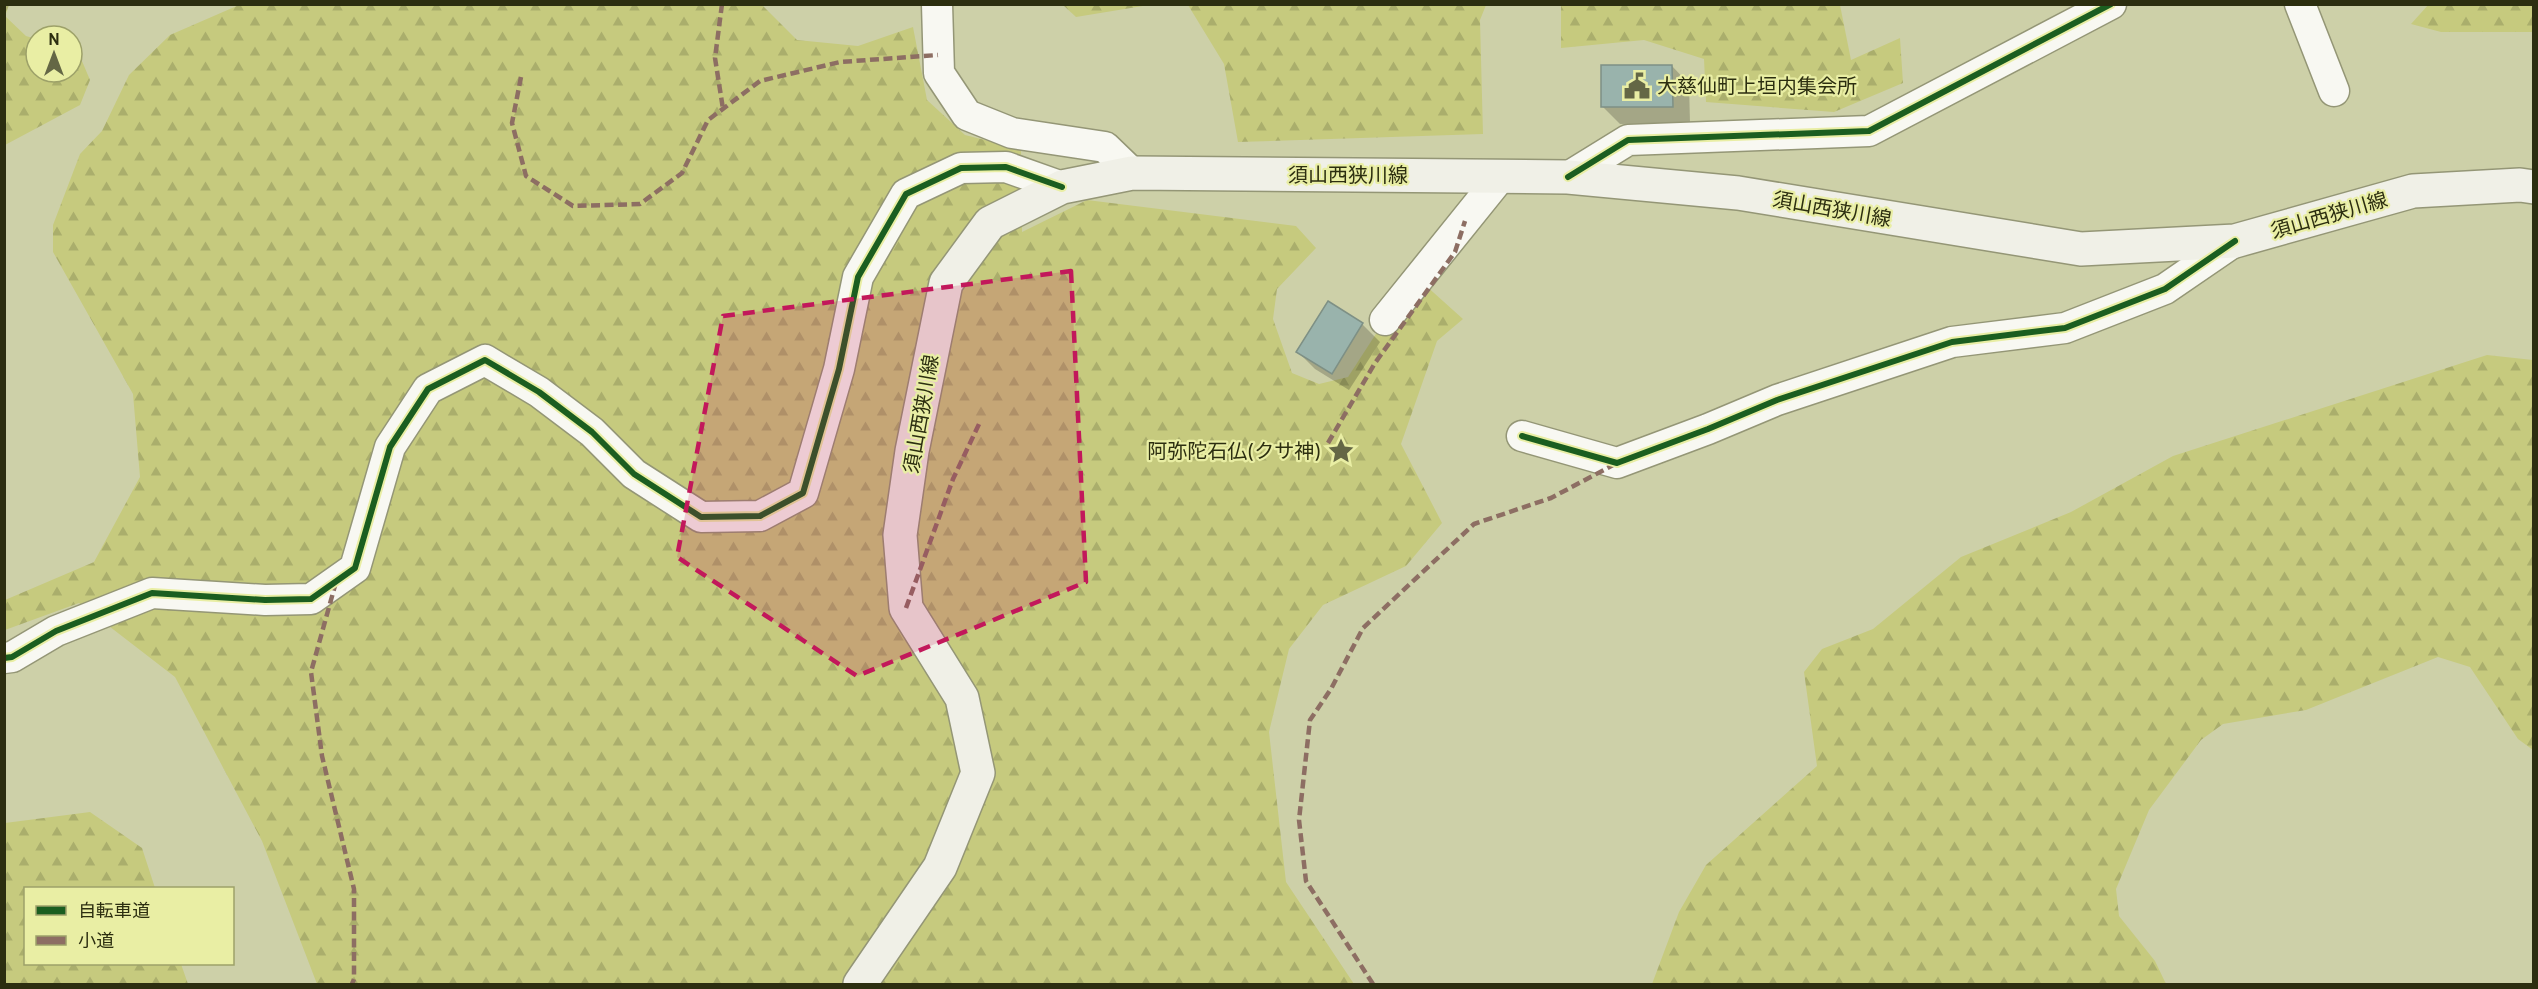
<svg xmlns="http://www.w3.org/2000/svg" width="2538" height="989" viewBox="0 0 2538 989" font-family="Overpass,'Noto Sans JP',sans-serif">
<defs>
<pattern id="forest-firs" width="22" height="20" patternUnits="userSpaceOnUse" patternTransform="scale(1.5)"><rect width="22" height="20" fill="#c6ca7e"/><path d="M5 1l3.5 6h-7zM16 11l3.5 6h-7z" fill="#aaae6c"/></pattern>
</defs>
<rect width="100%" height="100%" fill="#cdd0a8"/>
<g fill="url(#forest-firs)">
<path d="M2429,4L2533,5V32H2441L2411,24Z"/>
<path d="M9,5L5,16L26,36L36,39V72H72V52L79,54L90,80L80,105L5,145L4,5Z"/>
<path d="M239,5H762L797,40L858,46L913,27L927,100L965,135L1021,149L1022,232L1087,200L1296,226L1316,248L1277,289L1273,319L1292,373L1319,384L1348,377L1414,275L1463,319L1437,341L1401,444L1442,523L1406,566L1323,605L1289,649L1269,732L1286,882L1354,984H317L262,841L175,677L79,603L5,630V600L94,562L140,477L133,394L53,252V225L80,154L102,131L129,75L170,35Z"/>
<path d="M1063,5H1149L1076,17Z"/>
<path d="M1188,5H1486L1480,20L1483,134L1238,142L1224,64Z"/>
<path d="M1561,5H1840L1851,60L1900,38L1903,83L1834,112L1706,102L1704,59L1644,40L1561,48Z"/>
<path d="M2487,355L2533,360V750L2518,739L2470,667L2438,657L2306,710L2223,724L2201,740L2149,810L2116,889L2119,916L2155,961L2166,984H1652L1679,912L1706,865L1817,766L1804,672L1822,649L1873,629L1961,557L2071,512L2173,456Z"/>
<path d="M90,812L142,848L155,888H26V964H181L188,984H5V823Z"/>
</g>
<g fill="#0003">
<path d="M1672,66L1689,84L1690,123L1620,124L1603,107Z"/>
<path d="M1328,303L1362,324L1380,342L1349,390L1315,369L1298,352Z"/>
</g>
<g fill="#99b3ac" stroke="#7e9085" stroke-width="1.5">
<path d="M1601,65H1672L1673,107H1601Z"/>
<path d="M1328,301L1363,323L1332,374L1296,352Z"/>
</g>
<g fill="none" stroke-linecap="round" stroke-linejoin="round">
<g stroke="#949676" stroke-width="33">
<g id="street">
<path d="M937,4L939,73L967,115L1012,133L1105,147L1132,173"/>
<path d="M2300,4L2334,91"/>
<path d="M1568,177L1628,140L1869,131L2111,4"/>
<path d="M1385,320L1501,176"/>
<path d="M1522,436L1617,463L1708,429L1777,400L1952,342L2065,328L2165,289L2235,241"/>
<path d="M4,658L12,657L56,631L152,593L265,600L311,599L355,568L390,447L428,389L485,360L539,392L592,432L634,474L701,517L760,516L803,493L839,369L858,277L906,194L961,168L1006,167L1062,187"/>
</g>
</g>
<g stroke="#949676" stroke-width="36">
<path id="secondary" d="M860,984L940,867L978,773L962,698L906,608L900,535L912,451L946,283L990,223L1062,187L1132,173L1568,177L1738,193L2081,249L2235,241L2413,191L2520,185L2534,187"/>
</g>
<use href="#street" stroke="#f8f8f2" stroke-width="30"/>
<use href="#secondary" stroke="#f0f0e7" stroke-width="33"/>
<g stroke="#8d6e63" stroke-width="4.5" stroke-dasharray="9 4.5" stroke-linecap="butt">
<path d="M722,4L715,58L723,109"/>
<path d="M521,77L512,123L526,176L573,206L640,204L682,173L708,120L760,81L840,62L938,55"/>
<path d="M1328,443L1375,363L1455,252L1465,221"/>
<path d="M336,582L311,672L322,756L354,889V979L352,984"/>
<path d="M906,608L953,479L980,422"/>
<path d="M1373,984L1306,881L1299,820L1310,720L1331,689L1363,628L1474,524L1551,498L1617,463"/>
</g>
<g stroke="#e9eea4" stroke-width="10">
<g id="cycleway">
<path d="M1568,177L1628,140L1869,131L2111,4"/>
<path d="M1522,436L1617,463L1708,429L1777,400L1952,342L2065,328L2165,289L2235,241"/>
<path d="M4,658L12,657L56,631L152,593L265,600L311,599L355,568L390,447L428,389L485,360L539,392L592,432L634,474L701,517L760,516L803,493L839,369L858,277L906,194L961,168L1006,167L1062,187"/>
</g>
</g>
<use href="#cycleway" stroke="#1b5e20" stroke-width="6"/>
</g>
<path fill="#c2185b" fill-opacity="0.2" stroke="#c2185b" stroke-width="4.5" stroke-dasharray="12 8" stroke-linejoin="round" d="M1071,271L1086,582L857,676L677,557L723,316Z"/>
<defs>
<g id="civic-bare" transform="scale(2.07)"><path d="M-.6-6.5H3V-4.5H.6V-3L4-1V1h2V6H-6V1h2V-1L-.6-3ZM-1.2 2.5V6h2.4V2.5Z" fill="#646745" stroke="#e9eea4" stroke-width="2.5" paint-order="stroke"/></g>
<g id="sight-bare" transform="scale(2.07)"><path d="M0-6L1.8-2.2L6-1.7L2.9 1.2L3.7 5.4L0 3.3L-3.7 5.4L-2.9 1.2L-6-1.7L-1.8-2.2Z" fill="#646745" stroke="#e9eea4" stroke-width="2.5" paint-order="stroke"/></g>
</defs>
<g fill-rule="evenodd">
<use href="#civic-bare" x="1637" y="86"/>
<use href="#sight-bare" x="1341" y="451"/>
</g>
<g text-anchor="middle" stroke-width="4.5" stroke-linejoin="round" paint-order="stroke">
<g font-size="20" fill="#2c2e10" stroke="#e9eea4" text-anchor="start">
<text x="1657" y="93">大慈仙町上垣内集会所</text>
<text x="1321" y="458" text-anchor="end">阿弥陀石仏(クサ神)</text>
</g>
<g font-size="20" fill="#2c2e10" stroke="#e9eea4">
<text x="1348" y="182">須山西狭川線</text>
<text transform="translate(1832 209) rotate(10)" y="7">須山西狭川線</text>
<text transform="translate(2329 215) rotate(-16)" y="7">須山西狭川線</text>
<text transform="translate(921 414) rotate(-80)" y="7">須山西狭川線</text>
</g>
</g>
<rect width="2538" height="989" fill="none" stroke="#2c2e10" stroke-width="12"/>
<rect x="24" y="887" width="210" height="78" fill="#e9eea4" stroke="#9da169" stroke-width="1.5"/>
<rect x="36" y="906" width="30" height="9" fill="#1b5e20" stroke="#9da169" stroke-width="1.5"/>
<text x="78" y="917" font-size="18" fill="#2c2e10">自転車道</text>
<rect x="36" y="936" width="30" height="9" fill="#8d6e63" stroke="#9da169" stroke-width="1.5"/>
<text x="78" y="947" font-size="18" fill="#2c2e10">小道</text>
<g transform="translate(54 54)"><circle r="28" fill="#e9eea4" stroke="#9da169" stroke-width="1.5"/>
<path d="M0-4.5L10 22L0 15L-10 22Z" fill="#646745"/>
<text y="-9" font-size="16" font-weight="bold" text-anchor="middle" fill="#2c2e10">N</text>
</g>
</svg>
